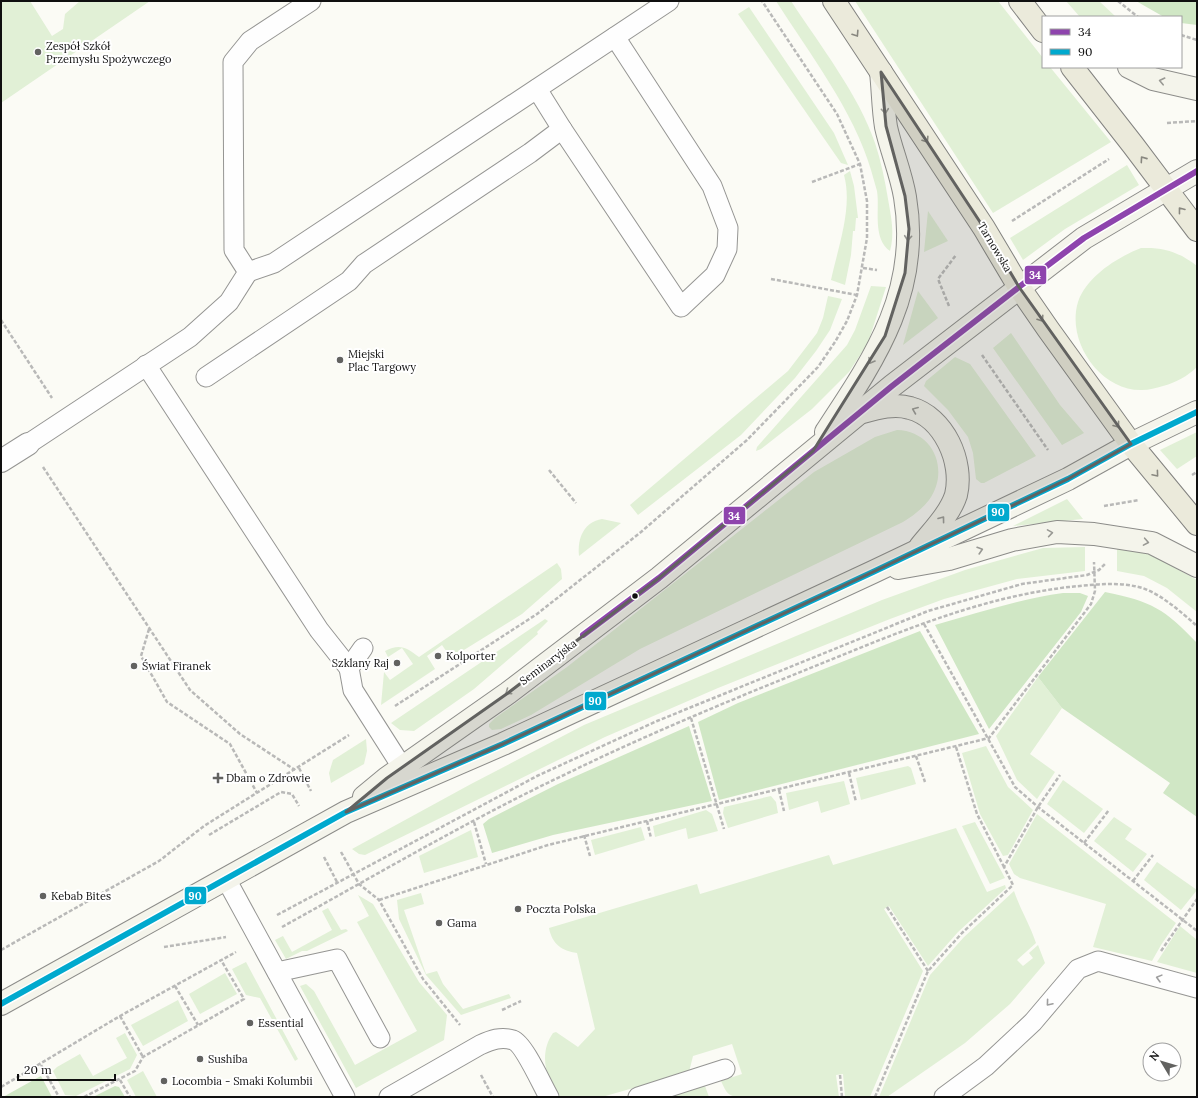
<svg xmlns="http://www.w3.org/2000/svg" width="1198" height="1098" viewBox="0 0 1198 1098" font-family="Lora,serif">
<rect width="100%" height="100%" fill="#fbfbf5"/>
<g fill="#e1f0d6">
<path d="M1,1H30L52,36L63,29L65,14L80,1H150L1,103Z"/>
<path d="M776,1H791C819,44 859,95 875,143C881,161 885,181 888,199C891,216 895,234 890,251C872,238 880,209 877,191C875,184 873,177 871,170C854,111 809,53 776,1Z"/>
<path d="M855,1H998L1043,58V67H1050L1111,142L993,213Z"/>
<path d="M1066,1H1099L1116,17H1080Z"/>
<path d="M749,7L834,133L848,165L841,163L738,14Z"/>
<path d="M1127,165L1139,185L1065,229L1023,260L1010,238Z"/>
<path d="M850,171L854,186L858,218H856L855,231H853L851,255L845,285L831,280C838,247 853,208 844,175Z"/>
<path d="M928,211L948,241L924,252Z"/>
<path d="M1141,248C1164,247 1179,252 1197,266V367C1188,376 1175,383 1163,386C1156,388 1149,390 1142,390C1100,391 1066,341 1078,302C1087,276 1118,257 1141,248Z"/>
<path d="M871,286L886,287L868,343L849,372L812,409L761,449L756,451L757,447L847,345L855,330Z"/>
<path d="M918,291L938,318L903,345Z"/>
<path d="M828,296L842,299L830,330L816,351L795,378L741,435L638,515L630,505L788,371L817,333L823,318Z"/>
<path d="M1011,333L1060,405L1084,433L1062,445L993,348Z"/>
<path d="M955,357L970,364L1036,456L984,483H981L976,479L973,453L968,437L948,410L924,386L926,381Z"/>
<path d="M897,430C934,431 950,471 929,500C922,509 913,516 903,522L640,649L531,715L501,729L492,730L489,727V724L495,718L567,667L814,472L875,437Z"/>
<path d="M1197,432V456L1177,469L1160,450Z"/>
<path d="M1067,499L1083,519L1013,526Z"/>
<path d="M602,519L621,523L579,556C577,538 584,522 602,519Z"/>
<path d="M1085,547V571L1017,579L944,599L890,619L718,688L605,737L365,855L359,854L352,849L471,784L584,725L882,600L965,570L1043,548Z"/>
<path d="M1117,549L1146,552L1197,580V612L1167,588L1144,576L1117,571Z"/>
<path d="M557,563L561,569L562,579L522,614L451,658L442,645L427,656L435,669L381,705L384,672L390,680L413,664L402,648L388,657L385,651C400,643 407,648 419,657Z"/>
<path d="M545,619L548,621L537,632L538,634L474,689L414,731L400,730L391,723Z"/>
<path d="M1038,677L1062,708L1030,754L1055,772L1037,799L1017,780L996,736Z"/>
<path d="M366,739L367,751L364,764L331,783L329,773L333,760Z"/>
<path d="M986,746L1008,787L1033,810L1008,855L1003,856L980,814L962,753Z"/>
<path d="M908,766L911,768L916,784L861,800L856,778Z"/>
<path d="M1063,780L1103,809L1084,833L1047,804Z"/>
<path d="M844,781L850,804L821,813L818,801L789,810L786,793Z"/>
<path d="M771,796L776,802L778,813L728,828L723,813L724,807Z"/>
<path d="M706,810L712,814L718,831L688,839L686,828L655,837L653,826Z"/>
<path d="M1037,814L1176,923L1161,945L1152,961L1093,947L1106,904L1020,878L1014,874L1009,864Z"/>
<path d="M1114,817L1132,829L1125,839L1147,854L1133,872L1094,841Z"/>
<path d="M975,822L1005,878L990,884L962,826Z"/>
<path d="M641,827L645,840L595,855L591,840Z"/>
<path d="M956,828L987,892L1005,885L1006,888L958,932L928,966L889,906L884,909L923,971L870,1097H845L843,1074L836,1075L839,1097H736C726,1095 725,1089 721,1081L742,1074L732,1044L693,1056L689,1072L602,1097H559C545,1079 539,1052 553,1033L556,1032L578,1047L595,1029L577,953C562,951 552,944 549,928L697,884L700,894L829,855L833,865Z"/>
<path d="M471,830L478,857L424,873L419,856Z"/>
<path d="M1157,862L1197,890L1181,910L1144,880Z"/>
<path d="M1014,891C1020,909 1030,925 1036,943L1017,960L1023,966L1033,958L1029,953L1038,945L1045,963L1010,1004L965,1043L887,1097H879L930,975L964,937Z"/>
<path d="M421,893L424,904L404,910L426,974L437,971L443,984L463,1009L509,994L511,998L461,1015L426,975L399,919L397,900Z"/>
<path d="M358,895L373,904L419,982L447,1015L444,1040L356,1088L300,986L306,984L314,991L355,1065L417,1031L357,922L369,916Z"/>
<path d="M328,908L341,930L346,929L348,931L307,951H302L286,959L275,940L283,936L292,952L332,930L322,911Z"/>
<path d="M1180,926L1197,940V973L1157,962Z"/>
<path d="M246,962L298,1059L295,1061L260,998L246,995L232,969Z"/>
<path d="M225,973L237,994L200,1014L189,994Z"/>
<path d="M178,1000L188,1021L143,1046L131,1025Z"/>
<path d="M125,1033L137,1055L130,1069L76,1096L65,1095L53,1071L57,1067L80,1054L93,1076L127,1058L116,1038Z"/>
<path d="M143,1071L157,1097H136L127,1080Z"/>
<path d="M705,1086L709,1097H668Z"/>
</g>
<g fill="#d0e7c5">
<path d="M1136,1H1197V25L1181,23V17H1164Z"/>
<path d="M1105,592C1151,601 1165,609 1197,643V817L1163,793L1170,783L1062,708L1038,677Z"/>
<path d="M1063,593H1080L1088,596L1081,612L989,729L935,625C977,613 1019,599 1063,593Z"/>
<path d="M920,631L979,734L719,800L698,722L738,703Z"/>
<path d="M689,726L712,801L553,835L492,853L483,824L489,819L558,784Z"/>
<path d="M41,1076L52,1097H3L39,1077Z"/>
<path d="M115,1086L119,1087L125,1097H93Z"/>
</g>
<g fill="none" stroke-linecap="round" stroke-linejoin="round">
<g stroke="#959593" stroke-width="21">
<g id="lane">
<path d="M562,129L681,307L715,275L727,249L728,228L712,186L615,37"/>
<path d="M248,272L274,263L669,1"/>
<path d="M146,365L319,630L349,668"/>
<path d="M206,377L349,281L364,264L530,153L562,129L537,89"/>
<path d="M28,444L190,337L229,302L248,272L234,250L233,62L250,41L311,1"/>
<path d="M363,648L349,668L353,690L402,767"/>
<path d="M226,879L345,1097"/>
<path d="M277,972L337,959L380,1038"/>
<path d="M389,1097L480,1045C491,1040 501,1036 513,1040C524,1044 542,1085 549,1097"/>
<path d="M638,1097L725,1069"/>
<path d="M944,1097L986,1066L1033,1022L1078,969L1098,961L1197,988"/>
</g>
</g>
<g stroke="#959593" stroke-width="24">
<path id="street" d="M1,461L28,444"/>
</g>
<g stroke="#8c8c89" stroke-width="24">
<g id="secondary">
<path d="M1129,67L1153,79L1197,89"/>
<path d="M863,412C877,408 895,403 910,408C944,417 964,462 956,495C950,514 932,532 920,547"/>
<path d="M826,432C875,358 921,291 905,197C901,173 891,150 886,127C883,109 883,90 881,72"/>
<path d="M898,568L949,559L1012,540L1057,532L1094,534L1152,543L1197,566"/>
<path d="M364,797L387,778L508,693L659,578L892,386L1084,238L1197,171"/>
<path d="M1,1004L346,812L503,744L873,572L1068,479L1131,444L1197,412"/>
</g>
</g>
<g stroke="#838380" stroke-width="24">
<g id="primary">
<path d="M834,1L984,228L1019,287L1048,329L1131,444L1197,524"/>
<path d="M1020,1L1043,31"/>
<path d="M1072,67L1133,145L1197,230"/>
</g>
</g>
<g stroke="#b9b9b8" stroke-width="2.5" stroke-dasharray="4 2" stroke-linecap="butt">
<path d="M1118,1L1138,17"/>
<path d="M1181,35L1197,40"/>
<path d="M1167,123L1197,121"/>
<path d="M812,182L860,164"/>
<path d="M1012,221L1109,159"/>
<path d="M863,268L877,270"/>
<path d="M771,279L857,295"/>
<path d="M949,306L938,279L956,255"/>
<path d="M1,320L52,398"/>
<path d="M982,355L1048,450"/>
<path d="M43,467L190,690L240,734L295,770"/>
<path d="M549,470L576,503"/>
<path d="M1192,475L1197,472"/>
<path d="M1104,506L1139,500"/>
<path d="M924,624L1015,787L1038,807L1197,931"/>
<path d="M149,629L141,656L167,702L230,744L257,793"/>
<path d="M395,706L537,614L641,532L747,440L818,367L835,342L847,321L857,295L867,238V201L860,164L837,114L762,1"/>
<path d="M691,718L724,829"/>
<path d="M956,747L977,814L1004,867"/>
<path d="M916,756L925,782"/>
<path d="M299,768L311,791"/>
<path d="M849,773L856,802"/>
<path d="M779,790L784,811"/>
<path d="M647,821L651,838"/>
<path d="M474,822L486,864"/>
<path d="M209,835L281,792L292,794L299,806"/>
<path d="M584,835L590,856"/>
<path d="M1084,843L1109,810"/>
<path d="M341,852L359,884L379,900L423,979L460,1025"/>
<path d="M324,857L337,882"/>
<path d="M1133,881L1153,855"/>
<path d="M379,900L548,845L989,738L1091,604L1095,591L1094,562"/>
<path d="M887,907L928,971"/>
<path d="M277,915L537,776L657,721L928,611L1022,584L1087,575L1099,570L1105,564"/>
<path d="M282,927C376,875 469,820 566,774C650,733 738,697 825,662C904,630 983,597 1069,587C1090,585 1113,582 1134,586C1156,589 1181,612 1197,626"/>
<path d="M164,947L226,937"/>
<path d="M1,950L159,861L204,826L349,735"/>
<path d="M1161,951L1197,899"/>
<path d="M175,986L198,1025"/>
<path d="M502,1010L521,1001"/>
<path d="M120,1016L143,1057"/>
<path d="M41,1065L59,1097"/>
<path d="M481,1075L493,1097"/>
<path d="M840,1075L842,1097"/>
<path d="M120,1080L130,1097"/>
<path d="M1,1087L120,1016L236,952"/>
<path d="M84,1097L135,1071L143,1057L244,999L221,960"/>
<path d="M875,1097L928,971L962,933L1013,885L1004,867L1038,807L1060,775"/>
</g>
<use href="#lane" stroke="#fefefe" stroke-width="19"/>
<use href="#street" stroke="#fefefe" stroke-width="22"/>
<use href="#secondary" stroke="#f4f4eb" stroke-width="22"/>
<use href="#primary" stroke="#ebeadb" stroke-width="22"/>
<g stroke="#fff" stroke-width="9">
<path id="bus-1" d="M583,635L659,578L892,386L1019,287L1084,238L1197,171"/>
</g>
<g stroke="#fff" stroke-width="9">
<path id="bus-2" d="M1,1004L346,812L503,744L873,572L1068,479L1131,444L1197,412"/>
</g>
<use href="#bus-1" stroke="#8e44ad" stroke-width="6"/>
<use href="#bus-2" stroke="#00a9ce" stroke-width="6"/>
</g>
<defs><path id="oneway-chevron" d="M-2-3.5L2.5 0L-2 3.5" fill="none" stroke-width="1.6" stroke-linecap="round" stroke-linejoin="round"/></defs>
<g stroke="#88877f">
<use href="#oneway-chevron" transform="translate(856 34) rotate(57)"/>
<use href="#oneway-chevron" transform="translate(926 140) rotate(57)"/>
<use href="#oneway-chevron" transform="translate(1143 159) rotate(-125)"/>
<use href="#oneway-chevron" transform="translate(1181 210) rotate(-128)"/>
<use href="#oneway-chevron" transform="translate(1041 319) rotate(56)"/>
<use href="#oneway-chevron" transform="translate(1117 425) rotate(53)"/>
<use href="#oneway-chevron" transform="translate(1156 474) rotate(50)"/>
</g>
<g stroke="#989893">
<use href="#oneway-chevron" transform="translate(1162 81) rotate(-167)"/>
<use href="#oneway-chevron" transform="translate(885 111) rotate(85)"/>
<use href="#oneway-chevron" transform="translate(908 238) rotate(95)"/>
<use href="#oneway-chevron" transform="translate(871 361) rotate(120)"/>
<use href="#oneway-chevron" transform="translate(915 410) rotate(-158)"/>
<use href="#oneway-chevron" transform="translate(942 519) rotate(-53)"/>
<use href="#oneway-chevron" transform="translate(1050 533) rotate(-9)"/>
<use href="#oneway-chevron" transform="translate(1146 542) rotate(10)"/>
<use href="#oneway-chevron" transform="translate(980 550) rotate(-17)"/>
<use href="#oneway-chevron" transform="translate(508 692) rotate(144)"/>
</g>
<g stroke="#9e9e9e">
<use href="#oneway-chevron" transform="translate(1159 978) rotate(-165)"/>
<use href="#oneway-chevron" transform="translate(1049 1003) rotate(130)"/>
</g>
<path fill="#626260" fill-opacity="0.2" stroke="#626260" stroke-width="3" stroke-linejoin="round" d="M881,72L984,228L1019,287L1131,444L1068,479L873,572L503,744L346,812L387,778L508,693L659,578L813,451L885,336L905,273L909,229L905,196L886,126Z"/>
<g fill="#626260" stroke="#fff" stroke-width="1.5">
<circle cx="38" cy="52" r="4"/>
<circle cx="340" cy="360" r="4"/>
<circle cx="438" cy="656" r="4"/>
<circle cx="397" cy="663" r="4"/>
<circle cx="134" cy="666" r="4"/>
<path d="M216 772h4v4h4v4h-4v4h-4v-4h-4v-4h4z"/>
<circle cx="43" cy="896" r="4"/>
<circle cx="518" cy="909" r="4"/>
<circle cx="439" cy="923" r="4"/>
<circle cx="250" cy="1023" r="4"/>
<circle cx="200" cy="1059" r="4"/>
<circle cx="164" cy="1081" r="4"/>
</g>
<circle fill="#0f0f0f" stroke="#fff" stroke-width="1.5" cx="635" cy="596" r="3.5"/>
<g text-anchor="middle" stroke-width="4" stroke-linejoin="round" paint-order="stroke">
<g font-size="11" fill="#0f0f0f" stroke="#fff" text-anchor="start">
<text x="46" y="50">Zespół Szkół<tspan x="46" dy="13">Przemysłu Spożywczego</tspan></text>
<text x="348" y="358">Miejski<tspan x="348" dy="13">Plac Targowy</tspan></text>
<text x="446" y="660">Kolporter</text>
<text x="389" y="667" text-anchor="end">Szklany Raj</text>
<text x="142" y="670">Świat Firanek</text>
<text x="226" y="782">Dbam o Zdrowie</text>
<text x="51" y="900">Kebab Bites</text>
<text x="526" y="913">Poczta Polska</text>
<text x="447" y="927">Gama</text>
<text x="258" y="1027">Essential</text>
<text x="208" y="1063">Sushiba</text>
<text x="172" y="1085">Locombia - Smaki Kolumbii</text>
</g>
<g font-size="11" fill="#0f0f0f" stroke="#fff">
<text transform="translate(995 247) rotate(59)" y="4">Tarnowska</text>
<text transform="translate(548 662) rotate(-37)" y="4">Seminaryjska</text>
</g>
</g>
<g stroke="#fff" stroke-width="1.5">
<rect x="1024" y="265" width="23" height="20" rx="4" fill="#8e44ad"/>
<rect x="987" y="503" width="23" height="19" rx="4" fill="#00a9ce"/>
<rect x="723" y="506" width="23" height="19" rx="4" fill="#8e44ad"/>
<rect x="584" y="691" width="23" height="20" rx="4" fill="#00a9ce"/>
<rect x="184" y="886" width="23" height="19" rx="4" fill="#00a9ce"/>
</g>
<g font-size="11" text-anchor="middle" font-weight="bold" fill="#fff">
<text x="1035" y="279">34</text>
<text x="998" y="516">90</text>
<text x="734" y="520">34</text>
<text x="595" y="705">90</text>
<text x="195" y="900">90</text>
</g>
<rect width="1198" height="1098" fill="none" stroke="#0f0f0f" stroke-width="4"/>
<rect x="1042" y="16" width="140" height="52" fill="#ffffff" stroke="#9f9f9f"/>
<rect x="1050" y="29" width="20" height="6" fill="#8e44ad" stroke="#9f9f9f"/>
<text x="1078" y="36" font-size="12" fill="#0f0f0f">34</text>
<rect x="1050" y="49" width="20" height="6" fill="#00a9ce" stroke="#9f9f9f"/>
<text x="1078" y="56" font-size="12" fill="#0f0f0f">90</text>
<g transform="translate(1162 1062) rotate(308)"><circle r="19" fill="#ffffff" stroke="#9f9f9f"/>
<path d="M0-3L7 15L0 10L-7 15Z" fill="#626260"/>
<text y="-6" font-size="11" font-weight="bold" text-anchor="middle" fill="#0f0f0f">N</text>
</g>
<path d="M18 1074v6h97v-6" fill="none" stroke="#0f0f0f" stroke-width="2"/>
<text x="24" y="1074" font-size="12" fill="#0f0f0f" stroke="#ffffff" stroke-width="3" paint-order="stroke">20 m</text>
</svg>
